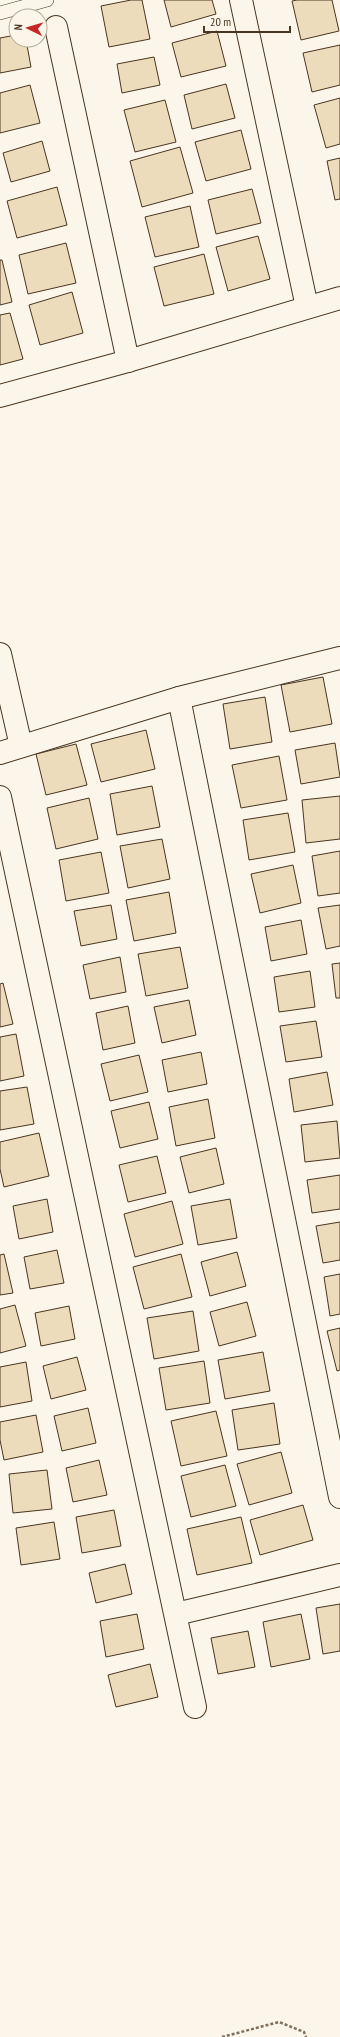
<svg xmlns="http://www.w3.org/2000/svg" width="340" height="2037" viewBox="0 0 340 2037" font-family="'PT Sans Narrow',sans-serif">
<rect width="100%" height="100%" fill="#fbf6e9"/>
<g fill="#ecdcbc" stroke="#4a3520">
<path d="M131,0H142L150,39L109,47L101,6Z"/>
<path d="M164,0H212L216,14L171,27Z"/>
<path d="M297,0H332L339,31L301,40L292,1Z"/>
<path d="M217,31L226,66L181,77L172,43Z"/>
<path d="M16,35V40H26L31,67L0,73V38Z"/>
<path d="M340,45V85L312,92L303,53Z"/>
<path d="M154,57L160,85L122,93L117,64Z"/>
<path d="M226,84L235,118L192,129L184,95Z"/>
<path d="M30,85L40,123L0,133V93Z"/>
<path d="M340,98V144L326,148L314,105Z"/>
<path d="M165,100L176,142L135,152L124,110Z"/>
<path d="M241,130L251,169L206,181L195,142Z"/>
<path d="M42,141L50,171L11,182L3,153Z"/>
<path d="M180,147L193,193L142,207L130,161Z"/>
<path d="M340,158V199L335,200L327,161Z"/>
<path d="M57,187L67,225L17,238L7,201Z"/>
<path d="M252,189L261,223L216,234L208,200Z"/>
<path d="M190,206L199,247L155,257L145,217Z"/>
<path d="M258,236L270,279L228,291L216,247Z"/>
<path d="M66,243L76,283L28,294L19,255Z"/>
<path d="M204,254L214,294L164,306L154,267Z"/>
<path d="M0,260H2L12,302L0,305Z"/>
<path d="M72,292L83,333L40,345L29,305Z"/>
<path d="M10,313L23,359L0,365V315Z"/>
<path d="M323,677L332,724L290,732L281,685Z"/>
<path d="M265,697L272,742L230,749L223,704Z"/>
<path d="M146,730L155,769L101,782L91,744Z"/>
<path d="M335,743L340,777L301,784L295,750Z"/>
<path d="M76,744L87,785L46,795L36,754Z"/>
<path d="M279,756L287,800L241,808L232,765Z"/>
<path d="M152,786L160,827L117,835L110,794Z"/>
<path d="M340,796V839L306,843L302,800Z"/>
<path d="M89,798L98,839L56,849L47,808Z"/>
<path d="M288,813L295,852L249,860L243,820Z"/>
<path d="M162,839L170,879L128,888L120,846Z"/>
<path d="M340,851V893L318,896L312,856Z"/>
<path d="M101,852L109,893L66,901L59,860Z"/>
<path d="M293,865L301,903L260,913L251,874Z"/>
<path d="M169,892L176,933L134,941L126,900Z"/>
<path d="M111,905L117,939L81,946L74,911Z"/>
<path d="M340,905V946L326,949L318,908Z"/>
<path d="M301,920L307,954L271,961L265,927Z"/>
<path d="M180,947L188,988L146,996L138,954Z"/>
<path d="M120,957L126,992L90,999L83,965Z"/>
<path d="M340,963V998H336L332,964Z"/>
<path d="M310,971L315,1007L279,1012L274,977Z"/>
<path d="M3,983L13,1024L0,1027V984Z"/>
<path d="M189,1000L196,1035L162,1043L154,1007Z"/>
<path d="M128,1006L135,1043L103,1050L96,1013Z"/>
<path d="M316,1021L322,1057L286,1062L280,1026Z"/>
<path d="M16,1034L24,1076L0,1081V1037Z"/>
<path d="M201,1052L207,1084L168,1092L162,1060Z"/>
<path d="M139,1055L148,1092L110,1101L101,1064Z"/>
<path d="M327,1072L333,1105L294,1112L289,1079Z"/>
<path d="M27,1087L34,1124L0,1130V1091Z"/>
<path d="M208,1099L215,1138L176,1146L169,1107Z"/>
<path d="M149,1102L158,1139L120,1148L111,1111Z"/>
<path d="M337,1121L340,1158L305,1162L301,1125Z"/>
<path d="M39,1133L49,1176L4,1187L0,1169V1142Z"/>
<path d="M216,1148L224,1184L189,1193L180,1157Z"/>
<path d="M157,1156L166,1193L128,1202L119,1165Z"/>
<path d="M340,1175V1209L312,1213L307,1180Z"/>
<path d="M47,1199L53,1232L19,1239L13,1206Z"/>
<path d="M230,1199L237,1238L198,1245L191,1206Z"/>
<path d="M172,1201L183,1244L135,1257L124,1214Z"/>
<path d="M340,1222V1260L323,1263L316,1226Z"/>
<path d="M57,1250L64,1283L30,1289L24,1257Z"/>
<path d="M237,1252L246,1286L210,1296L201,1262Z"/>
<path d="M4,1254L13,1293L0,1295V1255Z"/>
<path d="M181,1254L192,1297L144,1309L133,1267Z"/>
<path d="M340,1274V1314L330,1316L324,1277Z"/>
<path d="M247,1302L256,1336L219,1346L210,1312Z"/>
<path d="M15,1305L26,1346L0,1353V1309Z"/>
<path d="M69,1306L75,1339L41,1346L35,1313Z"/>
<path d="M193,1311L199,1351L154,1359L147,1318Z"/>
<path d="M340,1328V1370L337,1371L327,1331Z"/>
<path d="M263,1352L270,1391L225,1399L218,1360Z"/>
<path d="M77,1357L86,1390L51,1399L43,1366Z"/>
<path d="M204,1361L210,1403L166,1410L159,1368Z"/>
<path d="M26,1362L32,1401L0,1407V1367Z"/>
<path d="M274,1403L280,1444L238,1450L232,1410Z"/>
<path d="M88,1408L96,1443L62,1451L54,1416Z"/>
<path d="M216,1411L227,1456L181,1466L171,1421Z"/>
<path d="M36,1415L43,1452L4,1460L0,1440V1422Z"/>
<path d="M281,1452L292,1493L249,1505L237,1464Z"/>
<path d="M99,1460L107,1495L73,1502L66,1468Z"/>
<path d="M225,1465L236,1506L191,1517L181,1476Z"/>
<path d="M47,1470L52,1509L13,1513L9,1474Z"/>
<path d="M303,1505L313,1540L260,1555L250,1520Z"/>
<path d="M114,1510L121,1546L82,1553L76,1517Z"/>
<path d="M241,1517L252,1563L197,1575L187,1529Z"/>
<path d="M54,1522L60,1559L21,1565L16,1528Z"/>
<path d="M125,1564L132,1594L96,1603L89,1573Z"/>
<path d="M340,1604V1651L323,1654L316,1608Z"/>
<path d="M137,1614L144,1649L106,1657L100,1621Z"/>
<path d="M301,1614L310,1659L271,1667L263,1622Z"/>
<path d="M248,1631L255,1667L218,1674L211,1638Z"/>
<path d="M150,1664L158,1697L116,1707L108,1675Z"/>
</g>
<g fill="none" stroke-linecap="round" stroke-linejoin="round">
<g stroke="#4a3520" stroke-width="14">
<path id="lane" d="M0,13L47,0"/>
</g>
<g stroke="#4a3520" stroke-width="24">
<g id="street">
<path d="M241,0L307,307"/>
<path d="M56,27L128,361"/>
<path d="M0,396L128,361L340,298"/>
<path d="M0,654L21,746"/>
<path d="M179,698L340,1497"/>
<path d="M0,753L179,698L340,658"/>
<path d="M0,797L195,1707"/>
<path d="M176,1614L340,1575"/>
</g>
</g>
<path stroke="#7f6f5c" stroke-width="2.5" stroke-dasharray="3 2" stroke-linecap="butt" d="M222,2037L279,2022L304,2032L306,2037"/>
<use href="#lane" stroke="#fbf6e9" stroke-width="13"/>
<use href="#street" stroke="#fbf6e9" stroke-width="22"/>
</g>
<g transform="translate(28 28) rotate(275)"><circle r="19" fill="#fbf6e9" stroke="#b4a999"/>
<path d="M0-3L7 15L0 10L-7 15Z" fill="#c62828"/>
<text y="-6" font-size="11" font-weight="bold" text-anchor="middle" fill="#4a3520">N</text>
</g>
<path d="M204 26v6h86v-6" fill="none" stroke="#4a3520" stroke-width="2"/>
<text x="210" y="26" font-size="12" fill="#4a3520" stroke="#fbf6e9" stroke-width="3" paint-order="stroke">20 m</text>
</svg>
